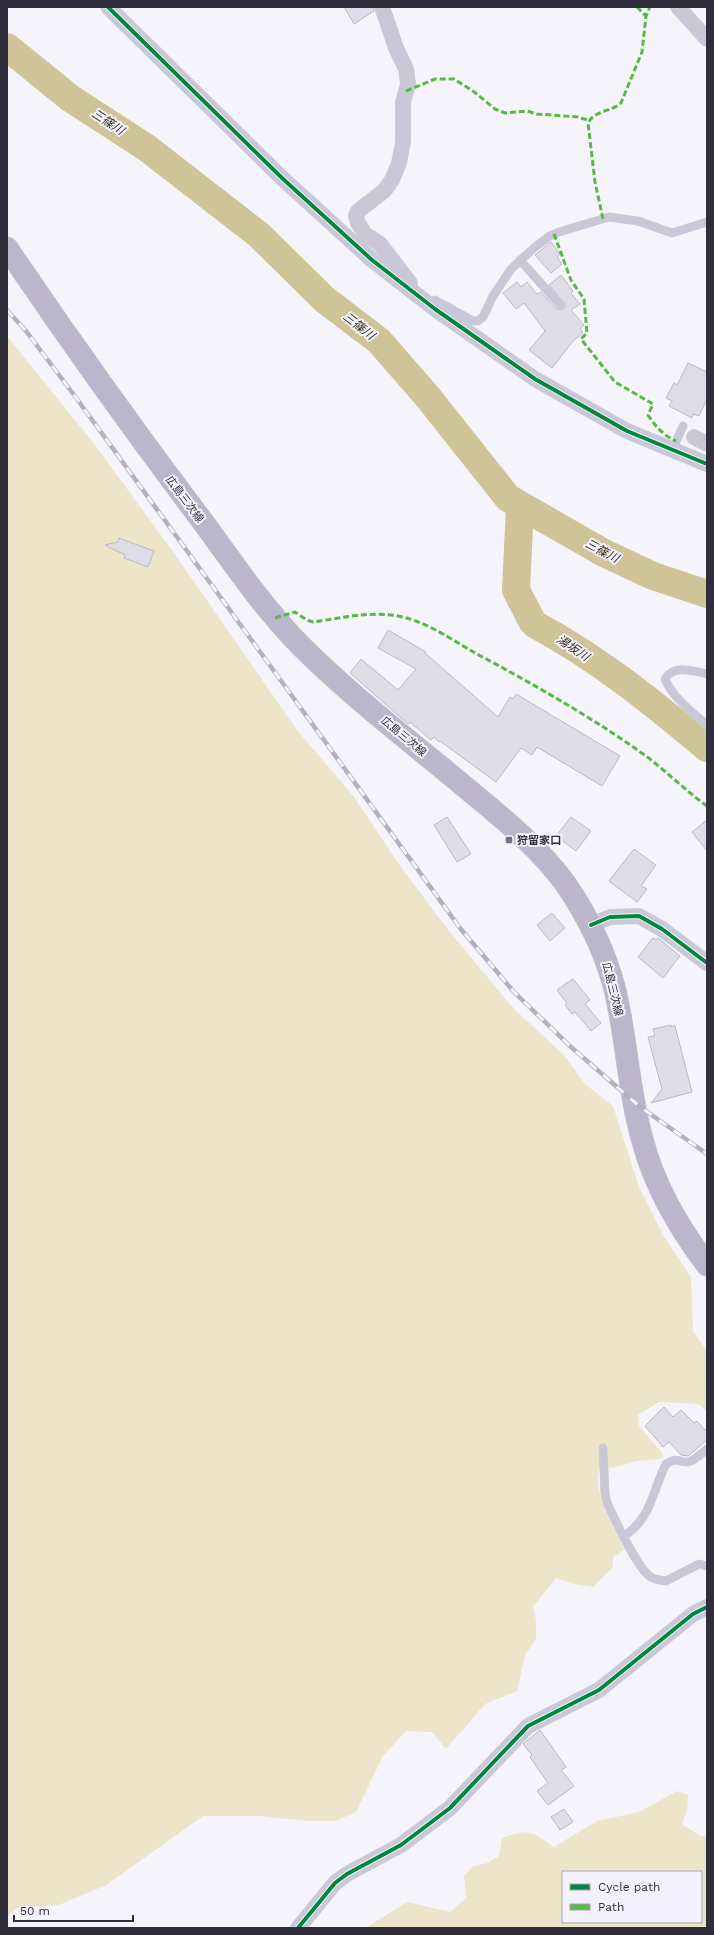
<svg xmlns="http://www.w3.org/2000/svg" width="714" height="1935" viewBox="0 0 714 1935" font-family="'Work Sans','Noto Sans JP',sans-serif">
<rect width="100%" height="100%" fill="#f5f4fb"/>
<g fill="#ece5ca" fill-rule="evenodd">
<path d="M7,336L95,445L174,553L297,730L354,797L403,870L449,931L514,1009L564,1055L585,1084L613,1106L639,1187L663,1235L691,1277L693,1331L707,1351V1412L699,1404L659,1402L638,1415L639,1426L663,1454L661,1459L636,1461L612,1468L599,1467C594,1503 613,1519 624,1550L613,1557V1567L593,1587L574,1584L556,1578L533,1607L536,1620V1639L525,1655L517,1691L485,1704L446,1749L432,1732L406,1731L383,1756L356,1812L336,1821H307L260,1816H203L106,1885L59,1905L17,1908L7,1917Z"/>
<path d="M677,1791L688,1795L687,1810L682,1824L700,1836H707V1928H365L407,1902L450,1912L466,1898L464,1876L473,1866L488,1863L499,1856L502,1838C529,1828 531,1831 554,1847L597,1821L639,1812ZM563,1872H701V1922H563Z"/>
</g>
<g fill="none" stroke-linecap="round" stroke-linejoin="round">
<g stroke="#cfc497" stroke-width="28">
<path d="M7,47L70,98L147,148L259,235L324,299L379,341L427,396L508,498L604,553L653,576L707,594"/>
<path d="M520,506L516,590L532,621L536,625C599,659 652,702 707,748"/>
</g>
</g>
<g fill="#dedce5" stroke="#bbbac2">
<path d="M344,7H373L374,11L354,24Z"/>
<path d="M551,242L560,254L557,257L562,264L551,273L535,255Z"/>
<path d="M561,275L573,291L571,293L580,304L571,310L584,325L580,328L583,333L573,341L552,368L529,350L545,331L524,303L516,309L503,293L517,282L521,287L527,282L537,294L541,292L556,309L561,310L565,307V304L549,285Z"/>
<path d="M688,363L707,372V399L699,416L693,414L692,418L669,406L672,401L666,398L674,383L677,385Z"/>
<path d="M119,538L154,551L148,567L124,558L125,555L105,545L118,542Z"/>
<path d="M388,630L426,652L425,653L498,717L510,697L513,699L516,694L620,756L602,786L537,747L532,755L521,748L496,782L440,741L439,742L434,737L431,740L410,722L408,724L350,673L361,659L398,690L416,669L378,648Z"/>
<path d="M447,817L471,854L457,862L434,825Z"/>
<path d="M571,817L591,831L576,851L556,836Z"/>
<path d="M707,820V851L692,832Z"/>
<path d="M634,849L656,865L641,886L647,889L637,902L609,881Z"/>
<path d="M552,913L565,928L550,941L537,925Z"/>
<path d="M653,938L656,940L658,938L680,956L663,978L638,957Z"/>
<path d="M573,979L590,1000L585,1004L601,1023L591,1031L575,1012L572,1014L565,1005L567,1003L558,992V989Z"/>
<path d="M671,1025V1027L675,1026L692,1092L651,1103L662,1089L648,1037L655,1036L653,1029Z"/>
<path d="M664,1407L673,1417L681,1410L694,1423L697,1421L707,1432V1440L688,1456L681,1455L669,1442L663,1447L645,1426Z"/>
<path d="M540,1730L566,1767L561,1770L574,1786L548,1805L537,1791L548,1783L530,1757L532,1755L523,1744Z"/>
<path d="M564,1809L573,1822L560,1830L551,1817Z"/>
</g>
<g fill="none" stroke-linecap="round" stroke-linejoin="round">
<g stroke="#d2d1d7" stroke-width="9">
<g id="service">
<path d="M520,260L560,305"/>
<path d="M435,300L473,321H478L483,317L493,296L511,269L535,247L550,236L559,232L609,217L638,221L672,233L707,222"/>
<path d="M673,449L683,426"/>
<path d="M707,674C693,671 674,664 665,679C673,698 692,712 707,725"/>
<path d="M603,1448L605,1494L607,1503C615,1519 637,1569 651,1577C655,1580 661,1580 666,1581L699,1564L707,1566"/>
<path d="M624,1536C652,1518 652,1491 666,1464C679,1456 678,1463 688,1462C694,1461 702,1453 707,1449"/>
</g>
</g>
<g stroke="#d2d1d7" stroke-width="16">
<g id="minor">
<path d="M108,7L282,178L372,260L435,309L535,379L627,431L707,464"/>
<path d="M382,7L396,48L406,69L408,84L403,102V142L399,163L392,180L384,191L358,211L356,216L358,223L365,234L380,244L410,283"/>
<path d="M678,7L707,39"/>
<path d="M694,437L705,443"/>
<path d="M591,925L610,917L639,916L662,929L707,963"/>
<path d="M298,1928L335,1883L347,1874L401,1845L450,1808L528,1726L599,1690L693,1614L707,1607"/>
</g>
</g>
<g stroke="#d2d1d7" stroke-width="23">
<path id="primary" d="M7,248C70,341 135,432 203,522C234,564 264,609 301,646C352,697 410,741 465,787C501,817 537,845 565,883C587,915 604,949 614,986C627,1037 628,1091 643,1142C655,1187 679,1228 707,1265"/>
</g>
<use href="#service" stroke="#cac7d6" stroke-width="8"/>
<use href="#minor" stroke="#cac7d6" stroke-width="15"/>
<use href="#primary" stroke="#bbb6cb" stroke-width="22"/>
<g stroke="#b4b1bc" stroke-width="4.5">
<path id="rail" d="M7,310L26,331L77,399L460,928L514,992L571,1047L639,1106L707,1154"/>
</g>
<use href="#rail" stroke="#f4f1fe" stroke-width="3" stroke-dasharray="9" stroke-linecap="butt"/>
<g stroke="#58b947" stroke-width="3" stroke-dasharray="6 3" stroke-linecap="butt">
<path d="M637,7L646,16"/>
<path d="M406,91L435,79H454L473,91L495,109L505,113L527,111L537,114L578,117L590,121"/>
<path d="M603,219L595,182L588,123C595,110 611,112 621,103L642,52L646,16L650,7"/>
<path d="M554,234L571,280L584,299L587,333L581,339L615,382L653,404L648,415C655,426 664,436 676,441"/>
<path d="M275,618L295,612L307,620L313,622C342,618 369,611 398,616C426,621 452,640 477,654C535,685 593,718 646,756C667,772 686,791 707,806"/>
</g>
<g stroke="#f4f1fe" stroke-width="6">
<g id="cycleway">
<path d="M108,7L282,178L372,260L435,309L535,379L627,431L707,464"/>
<path d="M591,925L610,917L639,916L662,929L707,963"/>
<path d="M298,1928L335,1883L347,1874L401,1845L450,1808L528,1726L599,1690L693,1614L707,1607"/>
</g>
</g>
<use href="#cycleway" stroke="#00873e" stroke-width="4"/>
</g>
<rect fill="#75737e" stroke="#f4f1fe" stroke-width="1.5" x="505" y="836" width="8" height="8" rx="2"/>
<g text-anchor="middle" stroke-width="4" stroke-linejoin="round" paint-order="stroke">
<g font-size="11" fill="#302e3a" stroke="#f4f1fe">
<text transform="translate(185 499) rotate(53)" y="4">広島三次線</text>
<text transform="translate(404 736) rotate(40)" y="4">広島三次線</text>
<text transform="translate(613 989) rotate(76)" y="4">広島三次線</text>
</g>
<g font-size="11" font-weight="bold" fill="#302e3a" stroke="#f4f1fe" text-anchor="start">
<text x="517" y="844">狩留家口</text>
</g>
<g font-size="12" font-style="italic" fill="#393314" stroke="#f4f1fe">
<text transform="translate(108 122) rotate(33)" y="4">三篠川</text>
<text transform="translate(359 326) rotate(38)" y="4">三篠川</text>
<text transform="translate(602 551) rotate(28)" y="4">三篠川</text>
<text transform="translate(573 648) rotate(34)" y="4">湯坂川</text>
</g>
</g>
<rect width="714" height="1935" fill="none" stroke="#302e3a" stroke-width="16"/>
<rect x="562" y="1871" width="140" height="52" fill="#f4f1fe" stroke="#a6a3b0"/>
<rect x="570" y="1884" width="20" height="6" fill="#00873e" stroke="#a6a3b0"/>
<text x="598" y="1891" font-size="12" fill="#302e3a">Cycle path</text>
<rect x="570" y="1904" width="20" height="6" fill="#58b947" stroke="#a6a3b0"/>
<text x="598" y="1911" font-size="12" fill="#302e3a">Path</text>
<path d="M14 1915v6h119v-6" fill="none" stroke="#302e3a" stroke-width="2"/>
<text x="20" y="1915" font-size="12" fill="#302e3a" stroke="#f4f1fe" stroke-width="3" paint-order="stroke">50 m</text>
</svg>
